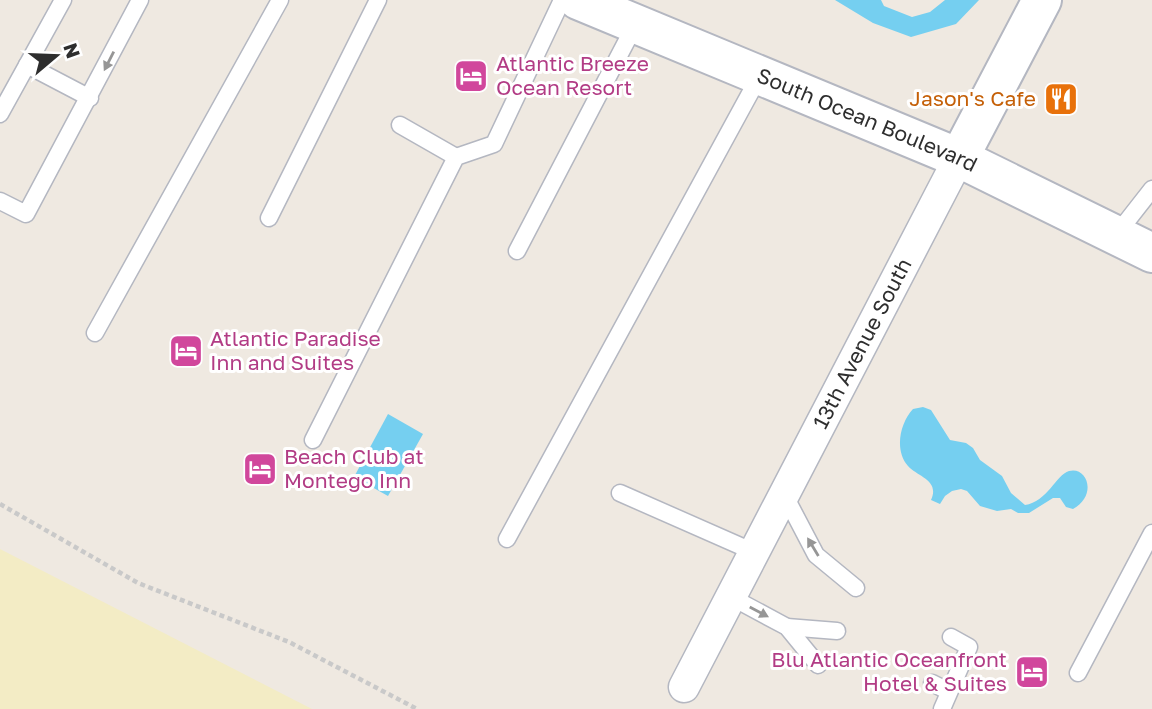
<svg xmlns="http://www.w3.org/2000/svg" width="1152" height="709" viewBox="0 0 1152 709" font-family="'Golos Text',sans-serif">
<rect width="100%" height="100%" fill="#efe9e1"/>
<path fill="#f3ecc5" d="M0,549L312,709H0Z"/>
<g fill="#75cff0">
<path d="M835,0H881L884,6L912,17L930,12L945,0H979L956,24L911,37L873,23Z"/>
<path d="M923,407L931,410L950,440L966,443L973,448L980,460L1002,476L1011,493L1025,505C1047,502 1056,475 1069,471C1087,466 1098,495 1073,509L1066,507L1060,498H1053L1029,513H1018L1011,509L997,511L980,506L967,491L961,489L952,491L945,496L940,504L931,500C940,480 918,477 908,466C894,450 900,423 913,409Z"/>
<path d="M388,414L423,434L388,496L354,477Z"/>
</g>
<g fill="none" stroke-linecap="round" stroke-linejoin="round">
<g stroke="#b4b7c1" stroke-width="19">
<g id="lane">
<path d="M27,65L90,98"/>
<path d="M0,114L63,0"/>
<path d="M400,125L456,157"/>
<path d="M0,201L26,214L140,0"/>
<path d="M269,218L378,0"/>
<path d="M1116,235L1152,189"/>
<path d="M517,251L635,25"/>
<path d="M95,333L280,0"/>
<path d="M313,440L456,157L494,144L562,0"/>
<path d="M620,493L754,552"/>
<path d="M784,494L816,555L856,588"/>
<path d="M507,539L760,75"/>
<path d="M731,597L787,627L818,665"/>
<path d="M787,627L837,631"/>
<path d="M1078,673L1152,533"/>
<path d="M932,683L948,691"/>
<path d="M942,709L969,647L951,637"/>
</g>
</g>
<g stroke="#b4b7c1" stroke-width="33">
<g id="street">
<path id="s1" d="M684,687L959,158"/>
</g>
</g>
<g stroke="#b4b7c1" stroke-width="42">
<g id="secondary">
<path id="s2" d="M578,0L959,158L1152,253"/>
<path d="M959,158L1042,0"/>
</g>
</g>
<path stroke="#c9c9c9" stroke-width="4.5" stroke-dasharray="5 3.5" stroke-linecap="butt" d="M0,504L138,583L289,642L417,709"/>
<use href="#lane" stroke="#fff" stroke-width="16"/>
<use href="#street" stroke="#fff" stroke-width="30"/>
<use href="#secondary" stroke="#fff" stroke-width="38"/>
</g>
<defs><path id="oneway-solid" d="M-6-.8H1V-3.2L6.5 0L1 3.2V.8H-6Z" transform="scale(1.75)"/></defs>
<g fill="#969696">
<use href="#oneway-solid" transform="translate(109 61) rotate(117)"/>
<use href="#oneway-solid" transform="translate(813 547) rotate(-121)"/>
<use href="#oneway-solid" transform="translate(759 612) rotate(28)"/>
</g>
<defs>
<g id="hotel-square" transform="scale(1.75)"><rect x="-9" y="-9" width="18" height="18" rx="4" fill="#d1479c" stroke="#fff"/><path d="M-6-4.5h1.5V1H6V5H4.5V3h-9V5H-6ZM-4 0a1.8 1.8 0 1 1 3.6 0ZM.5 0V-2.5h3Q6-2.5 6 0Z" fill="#fff"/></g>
<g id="restaurant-square" transform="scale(1.75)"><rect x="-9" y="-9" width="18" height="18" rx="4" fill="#e8710a" stroke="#fff"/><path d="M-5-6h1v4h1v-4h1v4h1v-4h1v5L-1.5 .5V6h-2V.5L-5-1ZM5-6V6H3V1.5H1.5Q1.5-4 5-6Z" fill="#fff"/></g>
</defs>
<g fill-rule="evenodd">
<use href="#hotel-square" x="471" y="76"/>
<use href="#restaurant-square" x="1061" y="99"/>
<use href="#hotel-square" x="186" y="351"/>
<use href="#hotel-square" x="260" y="469"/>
<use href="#hotel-square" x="1032" y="672"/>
</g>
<g text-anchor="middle" stroke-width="6" stroke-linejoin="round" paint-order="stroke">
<g font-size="21" fill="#b23c85" stroke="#fff" text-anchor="start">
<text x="496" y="71">Atlantic Breeze<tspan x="496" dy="24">Ocean Resort</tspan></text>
<text x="210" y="346">Atlantic Paradise<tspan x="210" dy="24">Inn and Suites</tspan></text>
<text x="284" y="464">Beach Club at<tspan x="284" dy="24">Montego Inn</tspan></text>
<text x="1007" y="667" text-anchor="end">Blu Atlantic Oceanfront<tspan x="1007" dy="24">Hotel &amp; Suites</tspan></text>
</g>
<g font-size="21" fill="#c56008" stroke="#fff" text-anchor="end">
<text x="1036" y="106">Jason's Cafe</text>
</g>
<g font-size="21" fill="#2e2e2e" stroke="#fff">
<text dy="7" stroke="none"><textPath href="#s2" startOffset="313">South Ocean Boulevard</textPath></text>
<text dy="7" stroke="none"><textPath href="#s1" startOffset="387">13th Avenue South</textPath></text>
</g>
</g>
<g transform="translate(56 56) rotate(71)" stroke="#ffffff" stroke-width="5" paint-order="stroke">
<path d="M0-5L12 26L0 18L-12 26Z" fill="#2e2e2e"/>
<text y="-10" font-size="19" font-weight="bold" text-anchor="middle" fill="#2e2e2e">N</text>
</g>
</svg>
